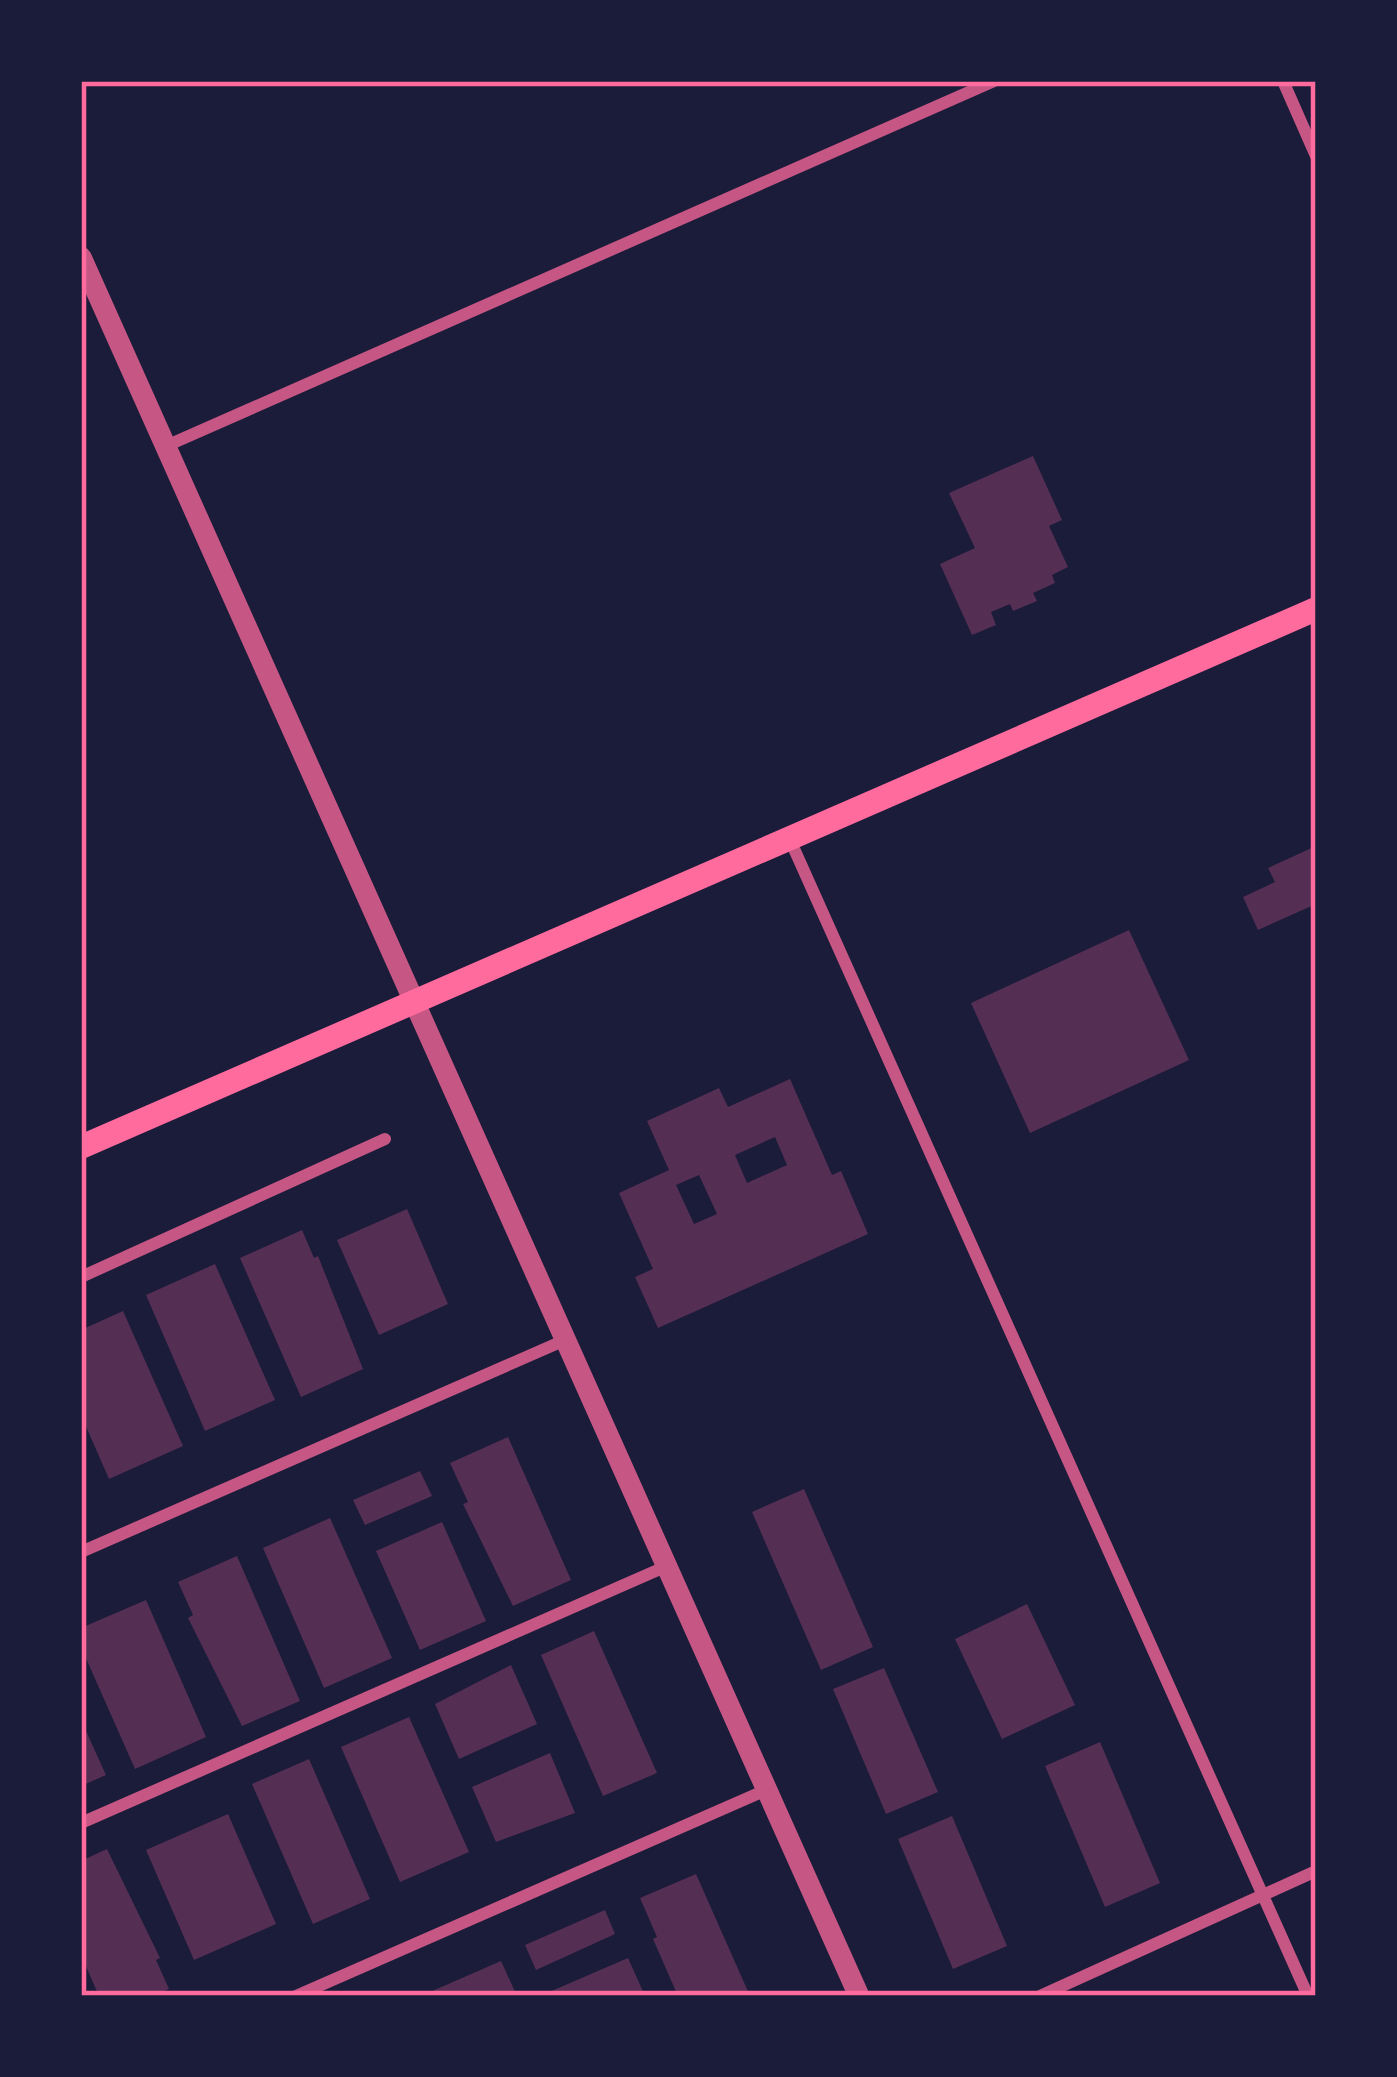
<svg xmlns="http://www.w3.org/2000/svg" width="1397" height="2077" viewBox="0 0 1397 2077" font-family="'Sofia Sans Condensed',sans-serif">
<rect width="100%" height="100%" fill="#1b1b3a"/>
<g fill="#542f53" fill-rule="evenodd">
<path d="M1033,456L1062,520L1049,526L1068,567L1052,575L1055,583L1033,593L1037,601L1013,611L1010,604L991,612L996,625L972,635L940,564L975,548L949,493Z"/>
<path d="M1316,846V904L1258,930L1243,897L1275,882L1268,868Z"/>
<path d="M1129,930L1189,1060L1030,1133L971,1003Z"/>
<path d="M790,1079L832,1175L841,1171L868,1234L658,1328L635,1277L653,1269L619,1193L669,1170L647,1121L719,1088L728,1107ZM775,1137L787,1165L747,1183L735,1155ZM699,1175L717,1214L694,1224L676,1185Z"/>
<path d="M407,1209L448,1304L379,1335L337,1240Z"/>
<path d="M302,1230L314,1258L318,1256L363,1369L301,1397L240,1258Z"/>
<path d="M215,1264L275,1400L205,1431L146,1295Z"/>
<path d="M123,1311L183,1446L109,1479L81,1415V1330Z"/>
<path d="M508,1437L571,1580L513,1606L463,1504L468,1502L450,1463Z"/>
<path d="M420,1471L432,1496L365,1525L353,1500Z"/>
<path d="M804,1489L873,1647L821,1670L752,1512Z"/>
<path d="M330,1518L392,1658L324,1688L263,1548Z"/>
<path d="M442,1522L486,1621L420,1650L376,1551Z"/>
<path d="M237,1556L300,1701L242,1726L188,1618L193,1615L178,1582Z"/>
<path d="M146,1600L206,1737L135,1769L81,1647V1628Z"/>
<path d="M1027,1604L1075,1705L1002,1739L955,1639Z"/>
<path d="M594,1631L657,1773L603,1796L541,1655Z"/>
<path d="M511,1665L537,1724L459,1759L435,1704Z"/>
<path d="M884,1668L938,1792L886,1814L833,1689Z"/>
<path d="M409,1717L469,1852L400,1882L341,1747Z"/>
<path d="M86,1731L106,1775L81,1786V1733Z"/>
<path d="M1100,1742L1160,1883L1105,1907L1045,1766Z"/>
<path d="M550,1753L575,1813L496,1842L472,1787Z"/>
<path d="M309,1759L370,1899L313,1924L252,1784Z"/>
<path d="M228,1814L276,1924L194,1960L146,1850Z"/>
<path d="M952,1816L1007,1946L953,1969L898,1839Z"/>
<path d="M107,1849L160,1958L156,1960L169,1989L152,1996H99L81,1955V1861Z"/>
<path d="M696,1874L750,1996H678L653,1939L657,1937L640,1898Z"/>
<path d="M605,1910L615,1934L536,1970L525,1945Z"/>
<path d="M628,1958L645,1996H540Z"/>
<path d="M501,1961L517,1996H432L430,1992Z"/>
</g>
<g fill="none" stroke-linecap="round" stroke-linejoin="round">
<g stroke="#c65784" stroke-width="12">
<path d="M1283,81L1316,156"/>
<path d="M166,446L994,81"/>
<path d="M791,842L1308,1996"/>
<path d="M81,1277L385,1139"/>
<path d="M81,1552L565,1340"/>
<path d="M81,1823L667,1566"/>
<path d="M296,1996L766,1790"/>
<path d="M1040,1996L1316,1871"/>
</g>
<path stroke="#c65784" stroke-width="21" d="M81,257L859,1996"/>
<path stroke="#ff6b9d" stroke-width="24" d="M81,1147L1316,609"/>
</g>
<rect width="1397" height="2077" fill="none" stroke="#1b1b3a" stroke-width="168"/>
<rect x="84" y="84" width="1229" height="1909" fill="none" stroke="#ff6b9d" stroke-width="4.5"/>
</svg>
